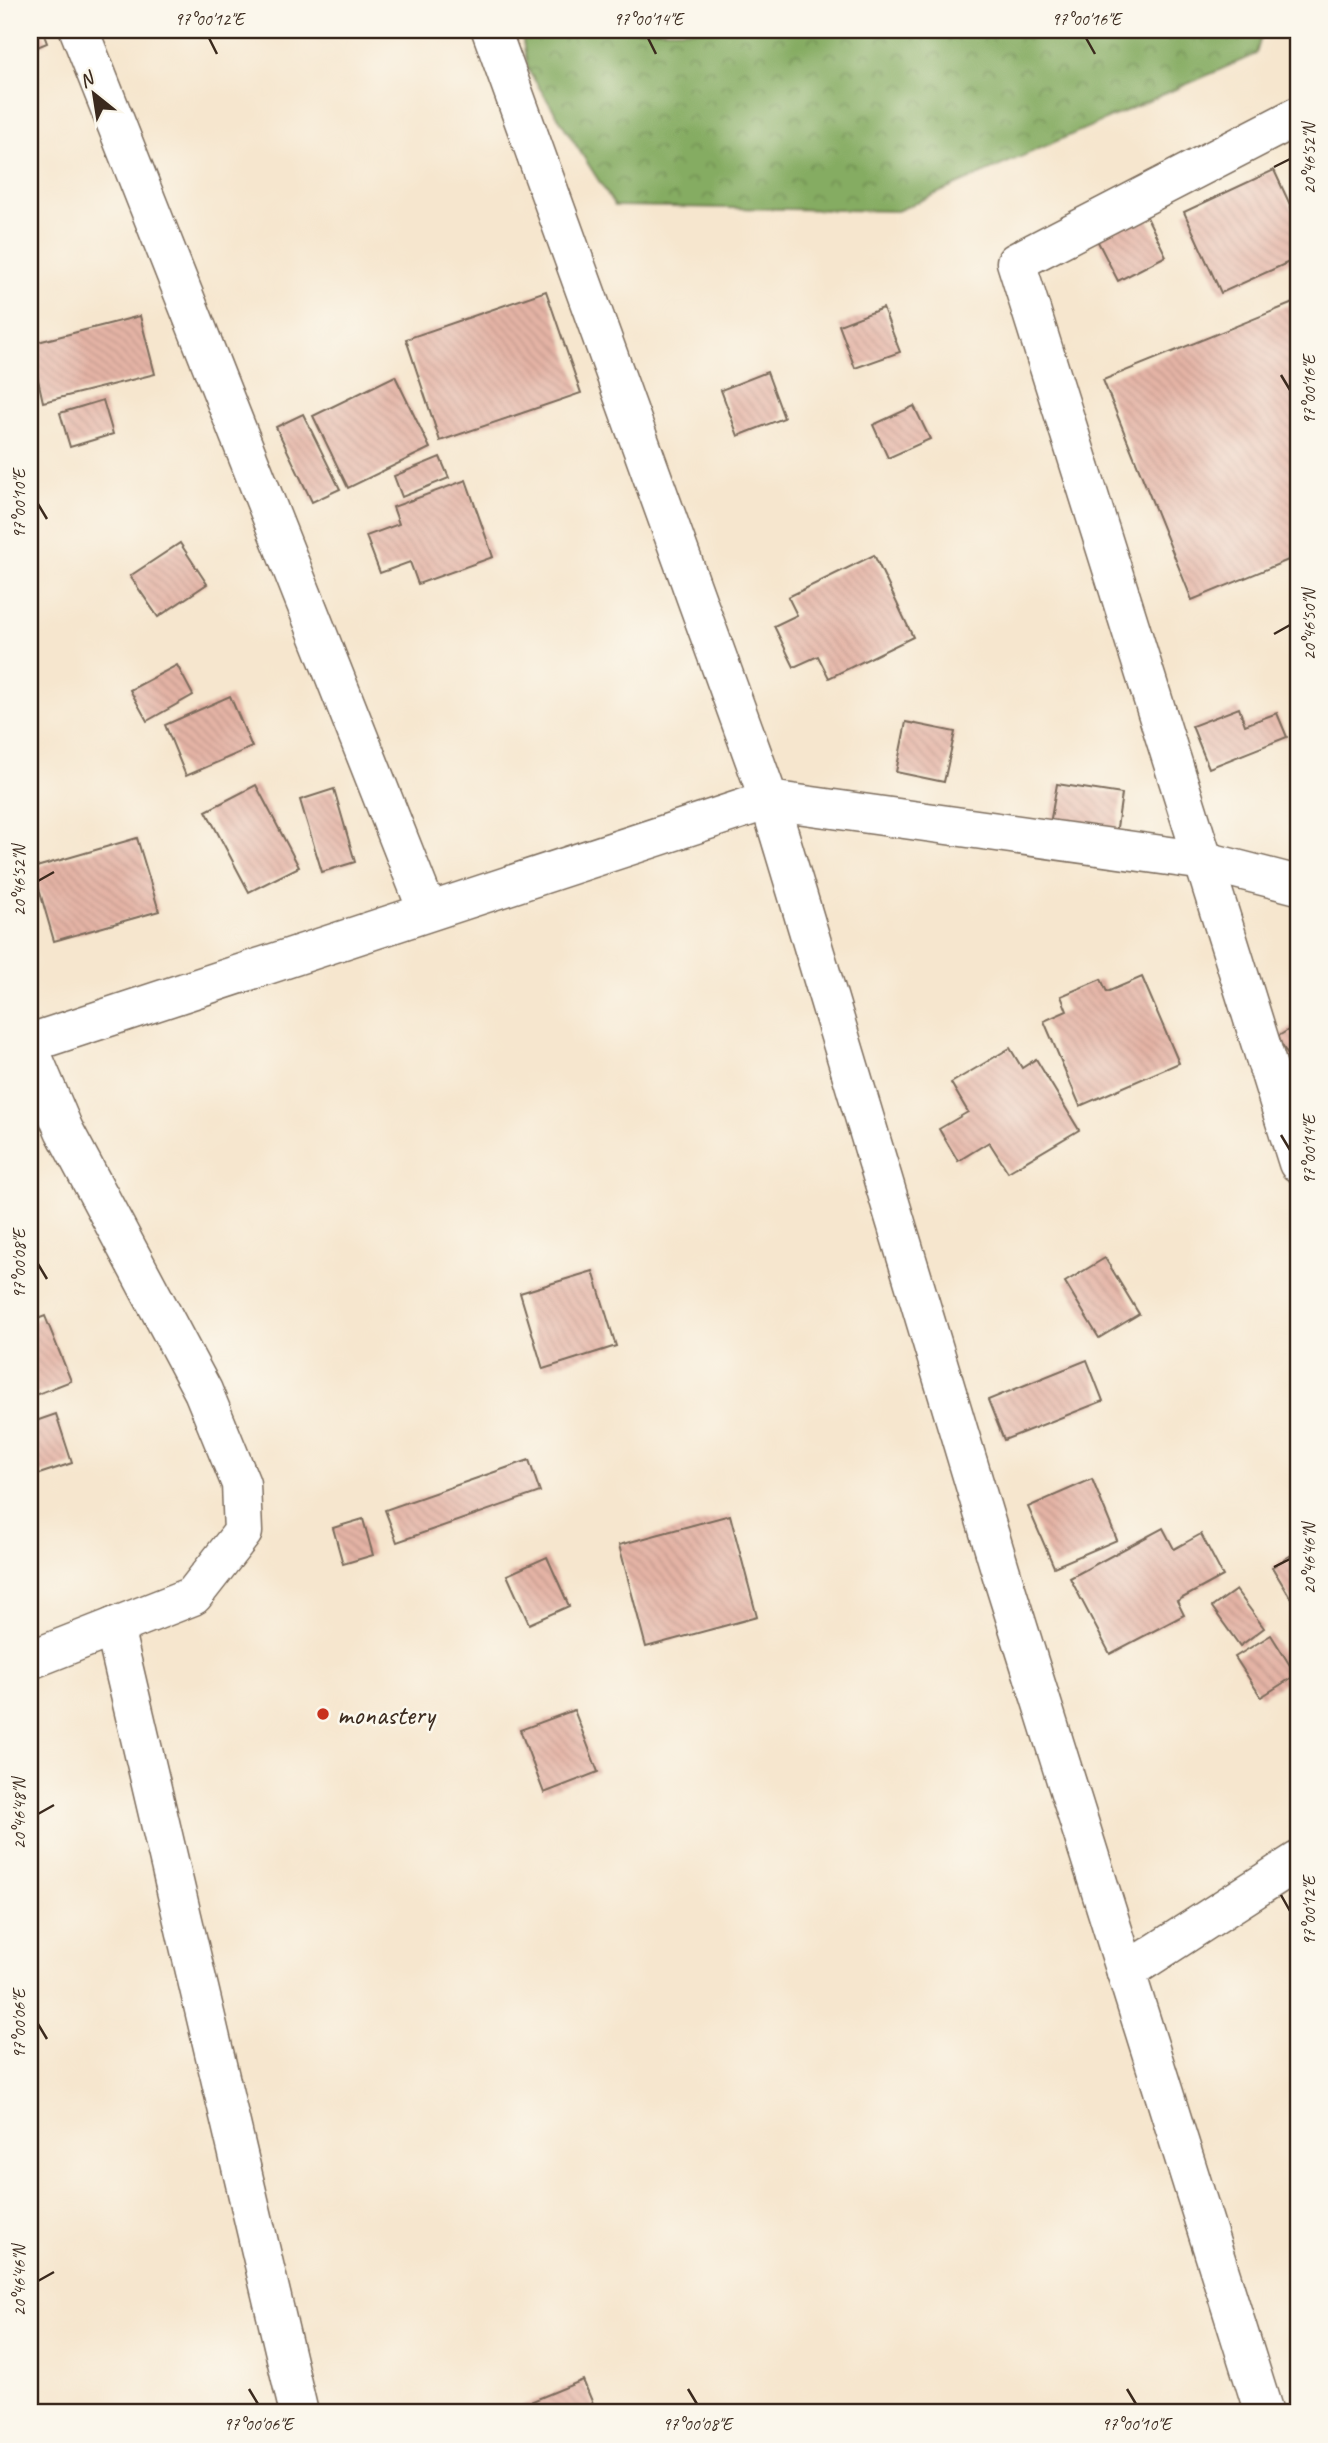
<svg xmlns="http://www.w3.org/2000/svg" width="1328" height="2443" viewBox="0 0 1328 2443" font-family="Caveat,sans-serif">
<defs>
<pattern id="forest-crowns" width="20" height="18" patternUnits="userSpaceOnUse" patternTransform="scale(1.75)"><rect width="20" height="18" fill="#85ac62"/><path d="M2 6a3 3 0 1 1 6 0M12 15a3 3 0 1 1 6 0" fill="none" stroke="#6e8c50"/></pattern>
<pattern id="building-back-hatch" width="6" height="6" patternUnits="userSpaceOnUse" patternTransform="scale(1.75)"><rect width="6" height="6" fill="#e4b3a5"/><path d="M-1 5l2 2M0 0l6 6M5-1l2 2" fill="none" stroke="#c49a8e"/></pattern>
</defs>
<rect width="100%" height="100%" fill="#fbf7ec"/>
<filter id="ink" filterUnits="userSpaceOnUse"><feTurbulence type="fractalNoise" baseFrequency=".0143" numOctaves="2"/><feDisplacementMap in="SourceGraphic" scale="14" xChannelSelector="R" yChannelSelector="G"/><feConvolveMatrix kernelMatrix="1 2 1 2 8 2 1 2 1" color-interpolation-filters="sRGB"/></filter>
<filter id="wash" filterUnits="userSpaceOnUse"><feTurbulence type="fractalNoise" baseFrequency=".00686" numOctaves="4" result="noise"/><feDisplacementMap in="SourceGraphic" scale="28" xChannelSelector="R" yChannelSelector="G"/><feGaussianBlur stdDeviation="1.57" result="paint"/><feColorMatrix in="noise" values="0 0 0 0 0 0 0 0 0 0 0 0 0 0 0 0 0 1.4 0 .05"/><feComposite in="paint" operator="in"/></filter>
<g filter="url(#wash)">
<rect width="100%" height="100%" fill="#f6e6ce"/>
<path fill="url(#forest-crowns)" stroke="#606b40" stroke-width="2" d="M521,30H1263L1256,54L897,211L615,206L528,70Z"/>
<g id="blocks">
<g fill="url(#building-back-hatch)">
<path d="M30,30H42L47,43L30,50Z"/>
<path d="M1274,170L1298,222V258L1221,293L1184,212Z"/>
<path d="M1145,213L1166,256L1118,281L1096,238Z"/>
<path d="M546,291L581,393L440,441L406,339Z"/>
<path d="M1298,301V556L1192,600L1103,380Z"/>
<path d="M883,308L900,352L855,368L839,325Z"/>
<path d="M140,316L155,374L43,402L30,344Z"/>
<path d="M767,372L784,418L738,436L721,390Z"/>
<path d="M395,376L430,448L348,488L313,416Z"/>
<path d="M103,400L113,434L70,447L60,413Z"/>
<path d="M914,406L930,439L888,458L873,425Z"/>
<path d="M303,414L340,489L312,502L276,427Z"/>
<path d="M440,457L449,478L402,497L394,476Z"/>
<path d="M466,480L493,557L418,584L410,562L380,573L366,536L399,524L393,507Z"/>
<path d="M180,543L207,584L158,617L130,576Z"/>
<path d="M874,555L913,637L829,678L818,656L794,667L774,626L797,615L788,597Z"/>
<path d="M177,665L193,695L147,721L130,690Z"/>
<path d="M230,696L252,747L186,776L165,725Z"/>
<path d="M1239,708L1245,725L1277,713L1287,737L1209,768L1192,726Z"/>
<path d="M906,722L955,732L944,782L896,772Z"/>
<path d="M1057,784L1122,794L1116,834L1050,824Z"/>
<path d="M256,785L299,867L249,892L206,811Z"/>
<path d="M334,789L355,862L322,872L300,800Z"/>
<path d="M137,838L159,911L54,941L33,868Z"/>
<path d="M1142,977L1179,1063L1080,1106L1044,1021L1067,1011L1061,996L1101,979L1107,992Z"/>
<path d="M1298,1024V1072L1277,1037Z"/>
<path d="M1010,1048L1022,1068L1036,1059L1079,1130L1008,1172L989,1142L958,1161L939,1129L968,1112L951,1083Z"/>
<path d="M1105,1258L1139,1314L1099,1338L1065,1282Z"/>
<path d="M593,1271L616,1346L543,1369L520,1293Z"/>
<path d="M45,1316L71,1381L30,1397V1322Z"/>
<path d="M1087,1360L1103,1401L1004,1440L988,1400Z"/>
<path d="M56,1414L72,1463L30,1477V1423Z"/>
<path d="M529,1460L540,1492L397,1542L385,1510Z"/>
<path d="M1092,1479L1117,1540L1054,1567L1028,1507Z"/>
<path d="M730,1515L757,1617L646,1647L619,1545Z"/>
<path d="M363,1519L373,1555L343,1564L333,1528Z"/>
<path d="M1163,1528L1174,1549L1201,1534L1223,1576L1177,1601L1184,1615L1110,1654L1070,1578Z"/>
<path d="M1298,1551V1610L1272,1567Z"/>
<path d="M547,1557L569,1606L529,1624L507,1575Z"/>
<path d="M1236,1590L1264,1628L1240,1646L1212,1607Z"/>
<path d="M1271,1635L1296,1675L1261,1697L1235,1657Z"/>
<path d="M574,1710L598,1772L544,1793L520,1730Z"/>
<path d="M583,2380L597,2413H504Z"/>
</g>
</g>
</g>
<g filter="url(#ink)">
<use href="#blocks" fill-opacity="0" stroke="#7c6c5c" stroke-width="2"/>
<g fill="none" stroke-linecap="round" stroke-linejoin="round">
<g stroke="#7c6c5c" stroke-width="41">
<g id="minor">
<path d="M79,30L427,910"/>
<path d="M491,30L769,800L1003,1579L1264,2413"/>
<path d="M1298,116L1016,262L1298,1163"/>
<path d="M30,1043L769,800L1205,861L1298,885"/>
<path d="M30,1050L64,1130L203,1391L241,1484L243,1532L193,1596L30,1660"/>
<path d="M114,1627L299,2413"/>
<path d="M1126,1972L1298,1861"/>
</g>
</g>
<use href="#minor" stroke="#fff" stroke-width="38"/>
</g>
</g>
<path fill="none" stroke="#3b2a1e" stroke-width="2.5" d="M209,38L217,54M648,38L656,54M1086,38L1095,54M1274,167L1290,159M1281,375L1290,390M38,504L47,519M1274,634L1290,625M38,881L54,872M1281,1135L1290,1150M38,1264L47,1279M1274,1567L1290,1559M38,1814L54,1805M1281,1895L1290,1911M38,2024L47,2039M38,2281L54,2272M249,2389L258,2404M688,2389L697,2404M1127,2389L1136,2404"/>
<circle fill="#c8321e" stroke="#fbf7ec" stroke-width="2.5" cx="323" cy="1714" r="7"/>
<g text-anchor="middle" stroke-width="5" stroke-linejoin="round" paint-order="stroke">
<g font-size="28" fill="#3b2a1e" stroke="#fbf7ec" text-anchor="start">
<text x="337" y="1724">monastery</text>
</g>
</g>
<rect width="1328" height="2443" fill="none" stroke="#fbf7ec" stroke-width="77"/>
<g transform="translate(94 94) rotate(330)" stroke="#fbf7ec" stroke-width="5" paint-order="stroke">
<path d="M0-5L12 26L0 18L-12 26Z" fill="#3b2a1e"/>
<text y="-10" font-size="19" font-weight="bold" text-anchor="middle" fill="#3b2a1e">N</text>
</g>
<rect x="38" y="38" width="1252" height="2366" fill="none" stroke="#3b2a1e" stroke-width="2.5"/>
<g font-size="18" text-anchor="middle" fill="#3b2a1e">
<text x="209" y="25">97°00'12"E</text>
<text x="648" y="25">97°00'14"E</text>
<text x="1086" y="25">97°00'16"E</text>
<text transform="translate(1309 159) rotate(-90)" y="6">20°46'52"N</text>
<text transform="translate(1309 390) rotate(-90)" y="6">97°00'16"E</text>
<text transform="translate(19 504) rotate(-90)" y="6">97°00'10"E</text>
<text transform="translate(1309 625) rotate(-90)" y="6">20°46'50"N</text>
<text transform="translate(19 881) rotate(-90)" y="6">20°46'52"N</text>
<text transform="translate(1309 1150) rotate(-90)" y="6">97°00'14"E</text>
<text transform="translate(19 1264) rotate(-90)" y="6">97°00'08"E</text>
<text transform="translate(1309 1559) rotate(-90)" y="6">20°46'46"N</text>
<text transform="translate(19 1814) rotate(-90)" y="6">20°46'48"N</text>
<text transform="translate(1309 1911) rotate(-90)" y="6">97°00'12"E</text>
<text transform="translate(19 2024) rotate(-90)" y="6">97°00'06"E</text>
<text transform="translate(19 2281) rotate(-90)" y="6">20°46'46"N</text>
<text x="258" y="2430">97°00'06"E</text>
<text x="697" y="2430">97°00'08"E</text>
<text x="1136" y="2430">97°00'10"E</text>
</g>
</svg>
